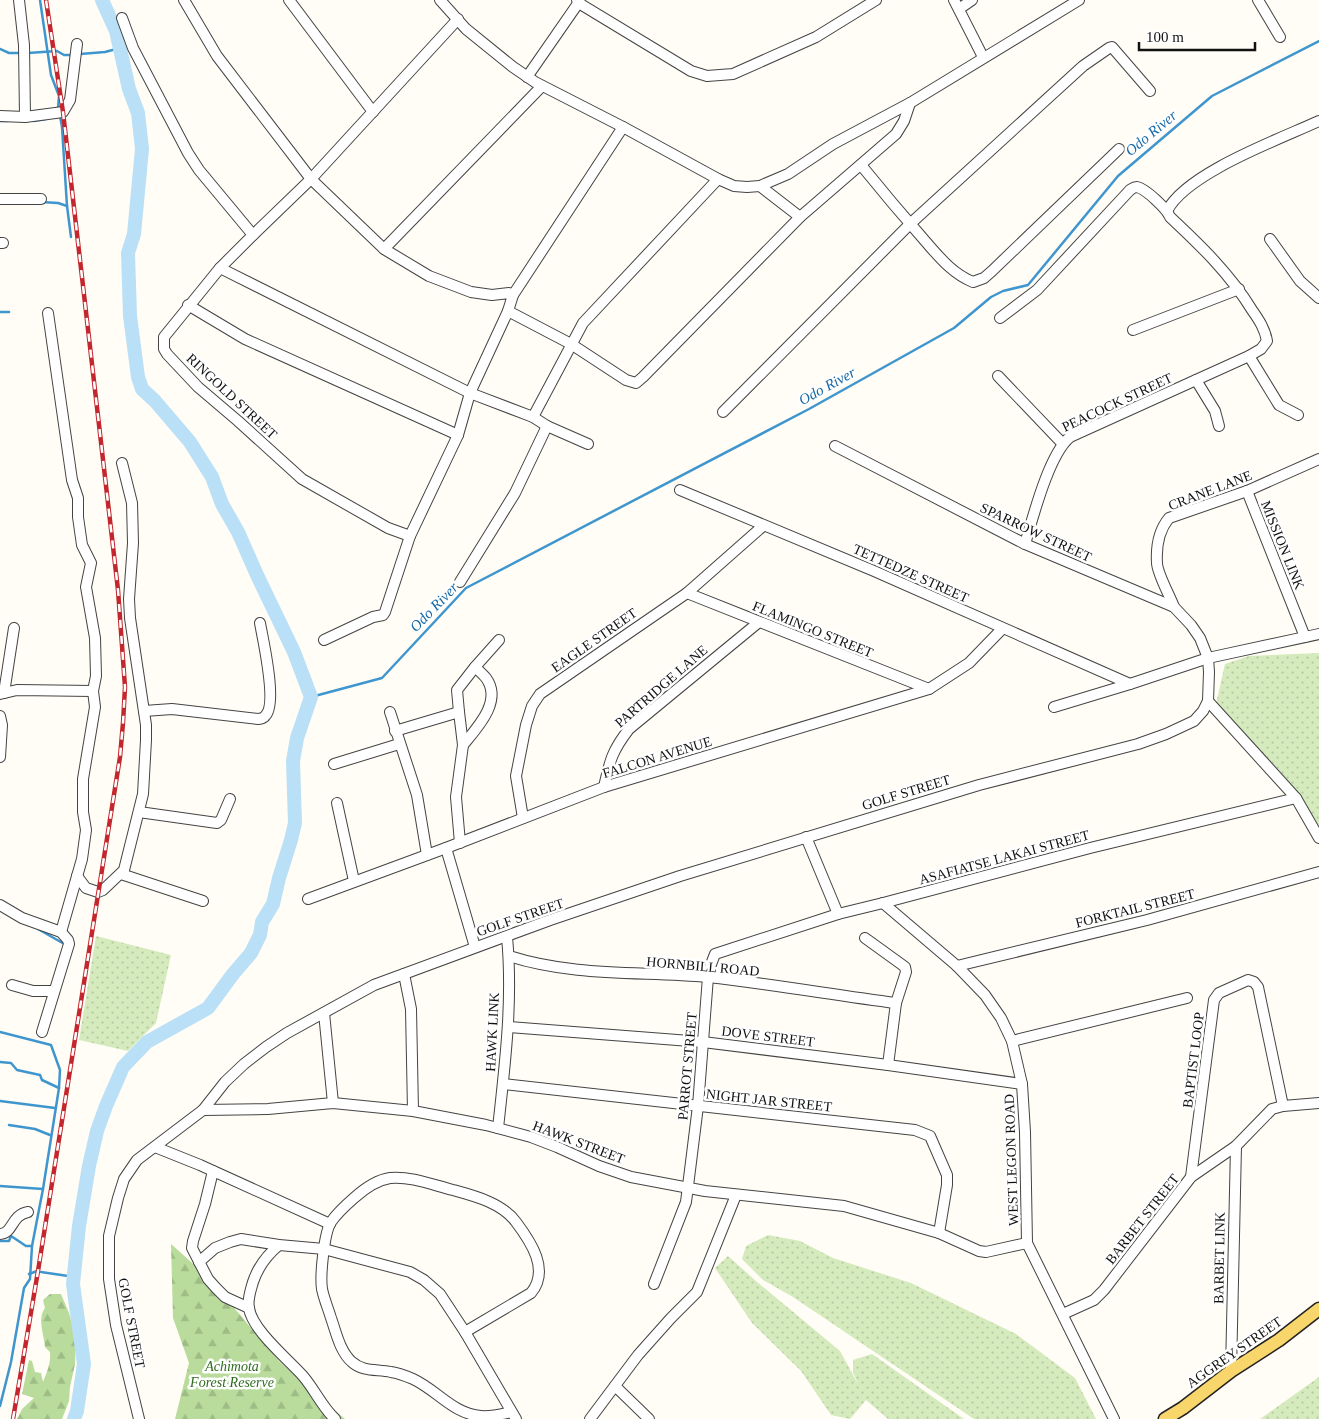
<svg xmlns="http://www.w3.org/2000/svg" width="1319" height="1419" viewBox="0 0 1319 1419" font-family="'Times New Roman',serif">
<defs>
<pattern id="green-dots" width="8" height="8" patternUnits="userSpaceOnUse" patternTransform="scale(1.25)"><rect width="8" height="8" fill="#d5ebbd"/><path d="M2 2h.1M6 6h.1" fill="none" stroke="#b6c8a1" stroke-width="1.8" stroke-linecap="round"/></pattern>
<pattern id="forest-firs" width="22" height="20" patternUnits="userSpaceOnUse" patternTransform="scale(1.25)"><rect width="22" height="20" fill="#b9dc9c"/><path d="M5 1l3.5 6h-7zM16 11l3.5 6h-7z" fill="#9ebc85"/></pattern>
</defs>
<rect width="100%" height="100%" fill="#fffdf5"/>
<g fill="url(#green-dots)">
<path d="M1319,653V826L1297,792L1216,704L1225,664L1249,656Z"/>
<path d="M96,936L171,955L156,1023L128,1051L79,1040Z"/>
<path d="M768,1235L800,1241L833,1258L911,1283L1016,1334L1075,1378L1096,1419H974L793,1297L763,1280L742,1259L746,1246Z"/>
<path d="M728,1256L756,1281L840,1351L858,1384L853,1372V1360L872,1354L964,1419H888L866,1400L850,1419L831,1415L801,1371L752,1323L715,1268Z"/>
<path d="M1319,1377V1419H1260Z"/>
</g>
<g fill="url(#forest-firs)">
<path d="M171,1244L209,1278L279,1361L345,1419H175L189,1363L173,1318Z"/>
<path d="M50,1294H61L69,1313L76,1338L75,1364L70,1387L69,1401L62,1419H17L22,1409L34,1398L22,1394L29,1360L32,1361L35,1372L41,1373L43,1382C47,1372 51,1363 50,1352L45,1347C44,1334 37,1319 45,1308L43,1300Z"/>
</g>
<g fill="none" stroke-linecap="round" stroke-linejoin="round">
<g stroke="#3f96cf" stroke-width="2.5">
<path d="M40,0L51,75L59,96L58,108"/>
<path d="M0,49L9,53H23"/>
<path d="M28,53L57,51L64,55H72"/>
<path d="M80,54L105,52L120,48"/>
<path d="M59,116H60L62,127L67,206L71,237"/>
<path d="M0,121H8"/>
<path d="M34,121L46,119"/>
<path d="M41,202L58,203L67,206"/>
<path d="M0,312H9"/>
<path d="M311,697L382,678L466,588L809,409L954,328L991,297L1003,291L1028,285L1118,176L1212,96L1319,41"/>
<path d="M38,929L66,945"/>
<path d="M0,1032L51,1045L60,1070L59,1088L43,1189L32,1246L30,1279L24,1288L11,1362L0,1406"/>
<path d="M0,1062L11,1063L17,1070L40,1075L42,1080L59,1088"/>
<path d="M0,1101L55,1108"/>
<path d="M9,1125L35,1129L50,1135"/>
<path d="M0,1186L43,1189"/>
<path d="M0,1241H9L11,1236L26,1246H32"/>
<path d="M41,1272L68,1276L73,1284"/>
<path d="M29,1274L37,1271"/>
</g>
<path stroke="#b9e0f7" stroke-width="14" d="M74,1419L77,1411L84,1364L73,1284L79,1226L89,1166L97,1131L106,1106L123,1067L147,1042L208,1008L233,974L251,953L260,935L262,922L273,904L279,878L291,840L295,823L293,761L297,738L311,697L294,652L257,575L238,532L222,504L212,477L190,442L155,401L142,389L138,377L130,316L128,253L134,234L142,149L138,113L129,89L116,31L102,0"/>
<g stroke="#444" stroke-width="12">
<g id="minor">
<path d="M19,0L24,45L25,117"/>
<path d="M184,0L217,56L311,179L384,249L429,276L471,292L492,295L509,293L513,295L508,311L571,344L626,380L636,383L643,377L800,217L896,134L904,121L910,103"/>
<path d="M289,0L373,112"/>
<path d="M440,0L466,29L513,67L535,82L623,127L718,179L734,186L747,187L760,186L788,174L833,144L910,103L1079,0"/>
<path d="M577,0L582,5L691,71L707,76L733,74L816,37L876,0"/>
<path d="M954,0L983,57"/>
<path d="M1258,0L1280,37"/>
<path d="M959,9L972,0"/>
<path d="M122,18L133,48L188,153L199,170L253,235"/>
<path d="M527,77L579,2"/>
<path d="M0,116L25,117L63,112L70,100L77,44"/>
<path d="M861,165C882,191 904,217 926,242C940,258 953,274 973,282L984,278L992,271L1119,149"/>
<path d="M760,186L800,217"/>
<path d="M0,199H41"/>
<path d="M1167,211C1186,173 1280,139 1319,121"/>
<path d="M1270,239L1300,281L1319,298"/>
<path d="M0,243H3"/>
<path d="M384,249L542,86"/>
<path d="M220,268L470,393L533,417L547,426L588,444"/>
<path d="M513,295L623,127"/>
<path d="M188,305L245,339L458,435"/>
<path d="M48,313L72,480L78,498V517L82,545L91,563L86,587L95,638L96,676L93,691L95,707L83,779V812L86,830L82,859L61,932"/>
<path d="M1000,318L1037,290L1130,190C1133,188 1134,187 1137,187C1146,189 1167,209 1170,217C1201,246 1230,274 1252,310C1259,320 1265,329 1267,341L1261,349L1249,356L1070,437C1049,454 1033,517 1025,544"/>
<path d="M1133,330L1239,289"/>
<path d="M1249,356L1279,405L1298,415"/>
<path d="M998,376L1062,443"/>
<path d="M1196,380L1215,411L1219,426"/>
<path d="M723,412L910,224L1083,66L1109,48L1112,47L1150,91"/>
<path d="M533,417L583,323L718,179"/>
<path d="M680,490L874,571L1130,684"/>
<path d="M1247,491L1305,637"/>
<path d="M410,536L388,528L302,479L238,421L198,387L167,354L164,349V337L220,268L253,235L311,179L458,19"/>
<path d="M460,582L515,493L547,426"/>
<path d="M687,593L929,689"/>
<path d="M1174,607C1170,596 1157,573 1157,563C1156,547 1159,530 1169,518L1247,491L1319,459"/>
<path d="M324,640L373,617L383,615L385,612L410,536L458,435L470,393L508,311"/>
<path d="M4,693L14,628"/>
<path d="M0,694L17,690L93,691"/>
<path d="M1208,701L1296,798L1319,838"/>
<path d="M1054,707L1130,684L1208,658L1319,634"/>
<path d="M144,711L172,709L258,719C260,719 264,718 265,716C278,705 263,640 260,623"/>
<path d="M390,712L417,795L427,855"/>
<path d="M459,712L457,690L475,667"/>
<path d="M0,716L2,725L0,757"/>
<path d="M395,731L459,712L463,745L456,797L460,843"/>
<path d="M463,745C477,728 503,701 486,678C483,674 478,670 475,667L499,640"/>
<path d="M334,764L399,744"/>
<path d="M604,787C610,760 612,751 629,729L759,622"/>
<path d="M337,803L354,881"/>
<path d="M139,812L217,823L221,820L230,799"/>
<path d="M523,818L516,776L526,725L532,706L540,694L687,593L763,526"/>
<path d="M806,837L838,914"/>
<path d="M446,848L475,947"/>
<path d="M121,874L203,901"/>
<path d="M77,876L86,888L98,892L103,890L124,870L143,794L146,740V725L130,618L129,599L133,543L132,503L122,463"/>
<path d="M308,899L446,848L604,787L929,689L969,663L1002,629"/>
<path d="M883,903L957,966L985,995L1001,1018L1012,1041L1022,1084L1025,1132L1027,1243L1114,1419"/>
<path d="M0,905L22,918L61,932L68,940L69,944L42,1032"/>
<path d="M865,938L901,964L905,967L906,972L896,1003L888,1065"/>
<path d="M509,956C575,977 640,971 708,977C771,984 834,995 896,1003"/>
<path d="M957,966L1147,920L1319,872"/>
<path d="M404,974L411,1009L413,1111"/>
<path d="M12,985L33,991H54"/>
<path d="M324,1013L333,1103"/>
<path d="M509,1027L703,1042L888,1065L1022,1084"/>
<path d="M1012,1041L1187,998"/>
<path d="M503,1084L915,1130L930,1136L947,1175V1185L939,1233"/>
<path d="M203,1110L268,1109L333,1103L413,1111L486,1125L531,1137L557,1147L599,1166L631,1177L705,1191L844,1206L939,1233L979,1251L986,1252L1027,1243"/>
<path d="M498,1128C505,1064 513,1001 507,937"/>
<path d="M155,1147L200,1165L330,1224"/>
<path d="M213,1171L205,1204L193,1241L192,1248L208,1279L216,1288L225,1297L249,1308"/>
<path d="M1191,1177L1214,1000L1219,993L1248,980L1254,982L1258,987L1283,1106"/>
<path d="M0,1234C13,1234 11,1215 28,1212"/>
<path d="M279,1245C267,1255 258,1267 253,1282C251,1289 247,1300 249,1308C252,1330 289,1360 303,1376C315,1390 322,1407 335,1419"/>
<path d="M199,1262L215,1248L230,1242L241,1239L279,1245L324,1249L410,1272L424,1280L440,1294L465,1332L516,1419"/>
<path d="M654,1284L686,1202L698,1106L708,977L710,967L715,954L838,914L883,903L1090,848L1296,798"/>
<path d="M1063,1314L1094,1300L1104,1290L1191,1177L1236,1146L1272,1109L1283,1106L1319,1103"/>
<path d="M465,1332L531,1293C550,1270 531,1242 516,1222C502,1203 475,1196 453,1190C433,1185 411,1176 390,1178C377,1180 364,1189 354,1198C346,1205 337,1213 331,1222C324,1233 320,1276 322,1289C324,1299 328,1308 331,1318C336,1332 340,1352 352,1362C363,1372 377,1369 391,1372C398,1373 406,1376 413,1379C437,1390 453,1414 481,1416C491,1417 502,1414 511,1412"/>
<path d="M1231,1371L1236,1146"/>
<path d="M615,1386L649,1419"/>
<path d="M139,1419L116,1325L109,1279V1236L118,1198L124,1179L137,1160L203,1110L225,1082L244,1064L266,1047L287,1033L374,985L550,920L680,876L979,785L1138,744L1166,734L1194,721L1203,711L1208,701L1209,672L1208,658L1200,638L1191,625L1174,607L1025,544L835,446"/>
<path d="M590,1419L638,1355L671,1318L697,1292L736,1195"/>
</g>
</g>
<g stroke="#222" stroke-width="15">
<path id="major" d="M1165,1419L1183,1408L1231,1371L1279,1340L1319,1309"/>
</g>
<use href="#minor" stroke="#fff" stroke-width="10"/>
<use href="#major" stroke="#f9d66b" stroke-width="12"/>
<g stroke="#c4262e" stroke-width="4.5">
<path id="rail" d="M13,1419L38,1271L120,757L123,723L125,687L118,590L63,112L46,0"/>
</g>
<use href="#rail" stroke="#fff" stroke-width="2.5" stroke-dasharray="8" stroke-linecap="butt"/>
</g>
<g text-anchor="middle" stroke-width="5" stroke-linejoin="round" paint-order="stroke">
<g font-size="14" fill="#111" stroke="#fff">
<text transform="translate(232 396) rotate(43)" y="5">RINGOLD STREET</text>
<text transform="translate(1117 402) rotate(-25)" y="5">PEACOCK STREET</text>
<text transform="translate(1210 490) rotate(-21)" y="5">CRANE LANE</text>
<text transform="translate(1036 532) rotate(25)" y="5">SPARROW STREET</text>
<text transform="translate(1283 545) rotate(68)" y="5">MISSION LINK</text>
<text transform="translate(911 573) rotate(24)" y="5">TETTEDZE STREET</text>
<text transform="translate(813 629) rotate(22)" y="5">FLAMINGO STREET</text>
<text transform="translate(594 640) rotate(-35)" y="5">EAGLE STREET</text>
<text transform="translate(661 686) rotate(-41)" y="5">PARTRIDGE LANE</text>
<text transform="translate(657 757) rotate(-17)" y="5">FALCON AVENUE</text>
<text transform="translate(906 792) rotate(-17)" y="5">GOLF STREET</text>
<text transform="translate(1004 857) rotate(-15)" y="5">ASAFIATSE LAKAI STREET</text>
<text transform="translate(1135 908) rotate(-14)" y="5">FORKTAIL STREET</text>
<text transform="translate(520 917) rotate(-19)" y="5">GOLF STREET</text>
<text transform="translate(703 966) rotate(5)" y="5">HORNBILL ROAD</text>
<text transform="translate(492 1032) rotate(-87)" y="5">HAWK LINK</text>
<text transform="translate(768 1036) rotate(7)" y="5">DOVE STREET</text>
<text transform="translate(1193 1060) rotate(-83)" y="5">BAPTIST LOOP</text>
<text transform="translate(687 1066) rotate(-85)" y="5">PARROT STREET</text>
<text transform="translate(769 1100) rotate(6)" y="5">NIGHT JAR STREET</text>
<text transform="translate(579 1142) rotate(21)" y="5">HAWK STREET</text>
<text transform="translate(1011 1160) rotate(-92)" y="5">WEST LEGON ROAD</text>
<text transform="translate(1142 1219) rotate(-52)" y="5">BARBET STREET</text>
<text transform="translate(1219 1258) rotate(-89)" y="5">BARBET LINK</text>
<text transform="translate(132 1323) rotate(79)" y="5">GOLF STREET</text>
<text transform="translate(1234 1352) rotate(-35)" y="5">AGGREY STREET</text>
</g>
<g font-size="14" font-style="italic" fill="#2f6b1f" stroke="#fff">
<text x="232" y="1371">Achimota<tspan x="232" dy="16">Forest Reserve</tspan></text>
</g>
<g font-size="15" font-style="italic" fill="#1768a6" stroke="#fff">
<text transform="translate(1151 133) rotate(-40)" y="5">Odo River</text>
<text transform="translate(827 386) rotate(-29)" y="5">Odo River</text>
<text transform="translate(434 607) rotate(-46)" y="5">Odo River</text>
</g>
</g>
<path d="M1139 42v8h116v-8" fill="none" stroke="#111111" stroke-width="2.5"/>
<text x="1146" y="42" font-size="15" fill="#111111" stroke="#ffffff" stroke-width="4" paint-order="stroke">100 m</text>
</svg>
